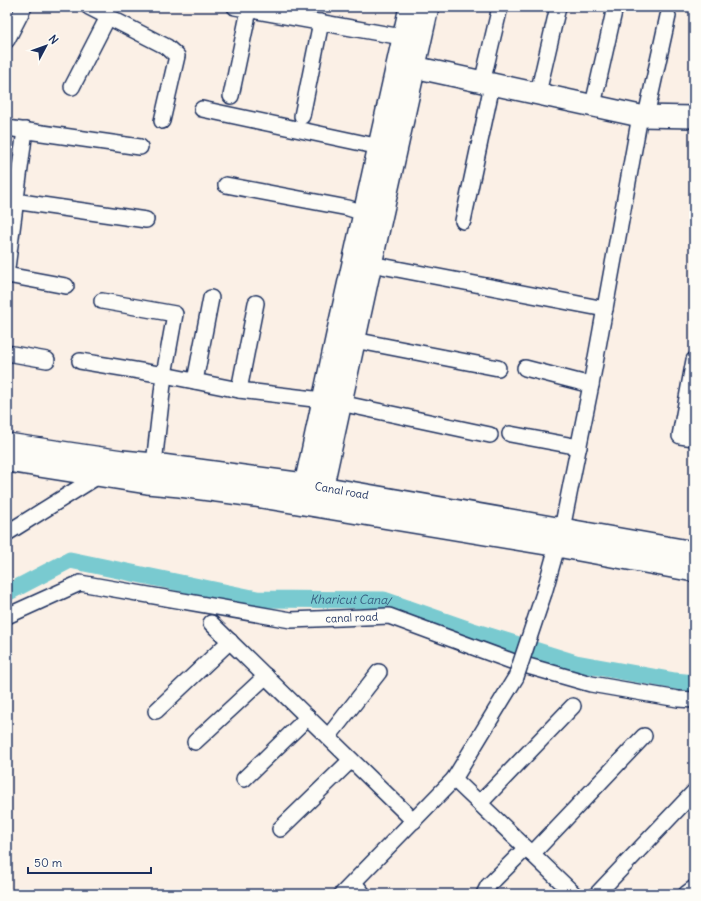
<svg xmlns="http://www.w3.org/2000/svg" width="701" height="901" viewBox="0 0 701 901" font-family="Delius,sans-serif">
<rect width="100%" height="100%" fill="#fbf0e6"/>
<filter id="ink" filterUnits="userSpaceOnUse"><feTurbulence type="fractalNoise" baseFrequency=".025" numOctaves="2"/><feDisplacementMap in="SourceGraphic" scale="8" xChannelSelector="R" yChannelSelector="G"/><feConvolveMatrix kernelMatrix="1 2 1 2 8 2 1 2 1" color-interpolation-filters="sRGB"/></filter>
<g filter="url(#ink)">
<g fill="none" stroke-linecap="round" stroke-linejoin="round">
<path stroke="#79cad0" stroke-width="17" id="s1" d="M7,593L70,560L257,599L384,600L470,630L576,663L675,681L694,683"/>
<g stroke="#1b2f5e" stroke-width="18">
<g id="street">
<path d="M89,7L167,47L177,56L162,121"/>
<path d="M235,7L413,39"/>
<path d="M7,40L24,7"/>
<path d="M482,83L500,7"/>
<path d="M72,87L108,17"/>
<path d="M538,93L558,7"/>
<path d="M231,96L249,10"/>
<path d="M593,105L615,7"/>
<path d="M202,109L380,147"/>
<path d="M302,116L321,22"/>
<path d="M646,116L668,16"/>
<path d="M7,128L140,147"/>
<path d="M226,185L348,208L364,213"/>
<path d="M7,200L146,220"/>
<path d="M463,221L492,85"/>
<path d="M371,264L605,309"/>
<path d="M7,268L25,130"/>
<path d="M7,275L66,286"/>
<path d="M102,301L175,314L164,375L154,464"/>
<path d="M354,340L498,368"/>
<path d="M7,353L47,360"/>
<path d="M694,360L680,436L694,438"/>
<path d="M80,361L164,375L239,390L322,400"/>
<path d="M525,368L591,385"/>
<path d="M195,381L211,298"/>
<path d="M239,390L256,303"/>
<path d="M340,403L490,435"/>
<path d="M510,434L579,447"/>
<path d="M7,533L103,473"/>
<path d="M544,593L562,529L567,504L591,385L640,116"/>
<path id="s2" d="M7,616L80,583L291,620L389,616L514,662L591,684L678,699L694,700"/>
<path d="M211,623L414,821"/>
<path d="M516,677L454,779L574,894"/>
<path d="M156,711L230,641"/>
<path d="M328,737L379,672"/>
<path d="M195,742L266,676"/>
<path d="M244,779L308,717"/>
<path d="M480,803L573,706"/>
<path d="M280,829L351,760"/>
<path d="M532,854L644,736"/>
<path d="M354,883L363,894"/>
<path d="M342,894L454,779"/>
<path d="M484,894L488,886L526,848"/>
<path d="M597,894L694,792"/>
<path d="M686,894L694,888"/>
</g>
</g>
<g stroke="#1b2f5e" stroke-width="24">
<g id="secondary">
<path d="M400,64L640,116L694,117"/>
<path id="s3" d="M7,444L122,461L154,464L304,484L694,552"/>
<path d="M7,461L147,483L180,486L255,496L546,544L694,571"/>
<path d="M302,499L337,335L410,7"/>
<path d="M319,503L371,264L428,7"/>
</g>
</g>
<use href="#street" stroke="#fdfcf7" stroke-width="15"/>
<use href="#secondary" stroke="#fdfcf7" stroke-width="21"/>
<g stroke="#1b2f5e" stroke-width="18" stroke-linecap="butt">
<path id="street-bridge" d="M516,677L544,593"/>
</g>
<use href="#street-bridge" stroke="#fdfcf7" stroke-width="15"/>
</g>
</g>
<g text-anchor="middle" stroke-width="3" stroke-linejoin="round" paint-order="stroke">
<g font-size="11" fill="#1b2f5e" stroke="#fdfcf7">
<text dy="4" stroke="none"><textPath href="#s3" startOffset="338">Canal road</textPath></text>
<text dy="4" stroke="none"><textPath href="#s2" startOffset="355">canal road</textPath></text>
</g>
<g font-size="12" font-style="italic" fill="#375e80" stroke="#fdfcf7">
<text dy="4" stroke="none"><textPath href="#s1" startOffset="355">Kharicut Canal</textPath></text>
</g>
</g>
<rect width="701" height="901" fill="none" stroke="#fdfcf7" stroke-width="24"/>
<rect x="12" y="12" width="677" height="877" fill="none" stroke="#1b2f5e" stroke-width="1.5" filter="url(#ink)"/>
<g transform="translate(46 46) rotate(49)" stroke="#fdfcf7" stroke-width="3" paint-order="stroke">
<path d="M0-3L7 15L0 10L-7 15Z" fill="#1b2f5e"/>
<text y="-6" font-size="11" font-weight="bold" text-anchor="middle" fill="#1b2f5e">N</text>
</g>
<path d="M28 867v6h123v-6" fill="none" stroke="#1b2f5e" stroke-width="2"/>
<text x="34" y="867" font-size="12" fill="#1b2f5e" stroke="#fdfcf7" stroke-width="3" paint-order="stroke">50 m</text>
</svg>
